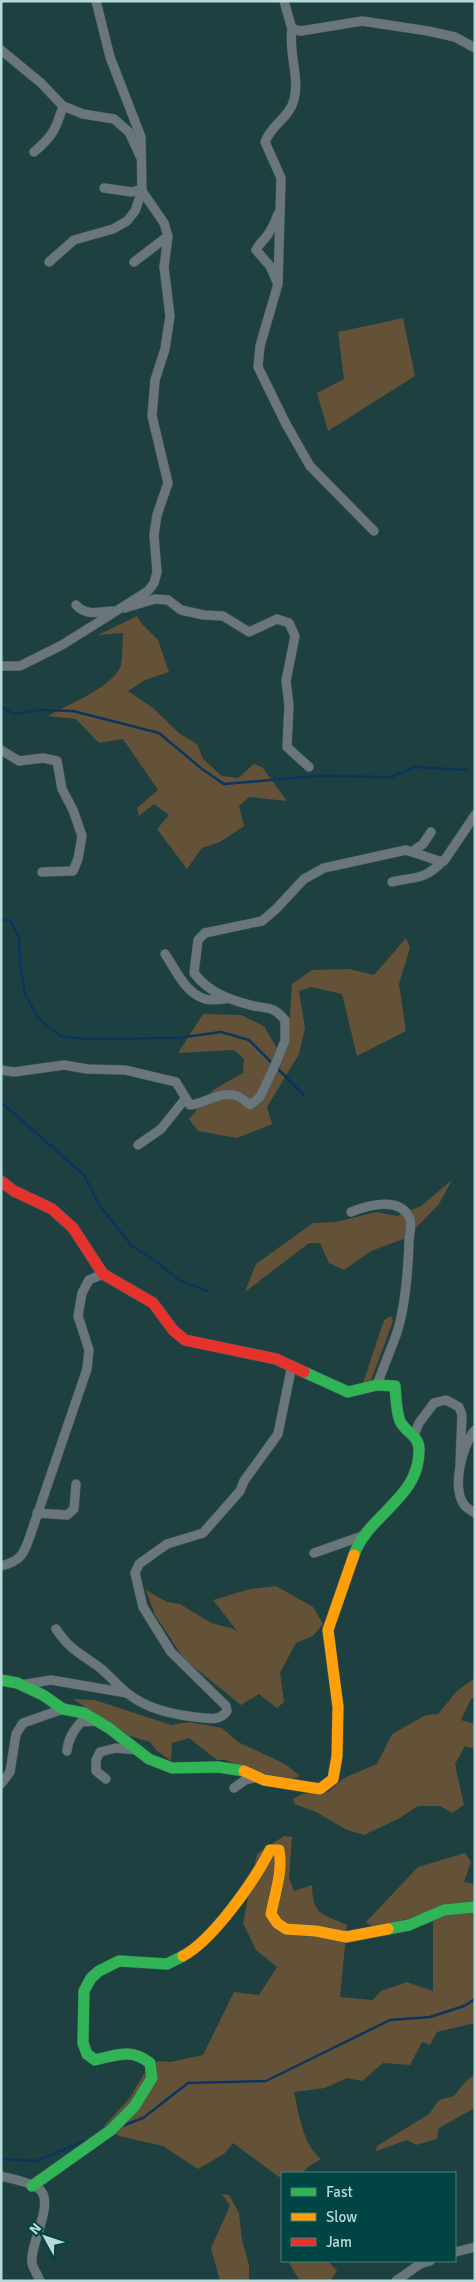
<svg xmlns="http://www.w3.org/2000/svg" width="476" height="2282" viewBox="0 0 476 2282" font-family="Signika,sans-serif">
<rect width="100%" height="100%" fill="#1e4040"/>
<g fill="#635237">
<path d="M403,318L415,376L328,431L317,393L344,379L338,332Z"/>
<path d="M137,616L142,624L158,640L169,672L145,680L128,691L153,708L180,734L197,744L203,759L222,776L238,778L254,764L262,767L287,801L249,797L239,806L244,826L220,842L202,848L187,869L157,829L169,815L154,804L139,816L137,808L158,790L123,739L99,743L76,719L48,716C67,705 115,686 121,665C123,655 122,643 123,633L98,635Z"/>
<path d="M406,938L410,948L399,984L406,1031L357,1056L342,994L311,987L299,991L305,1028L299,1054L267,1107L272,1124L237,1138L198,1131L189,1119L213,1090L243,1073L244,1059L234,1050L178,1053L203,1014L241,1015L264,1026L276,1047L288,1049L292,984L312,970L349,969L374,975Z"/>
<path d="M452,1180L439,1204L406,1238L371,1251L344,1270L329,1263L320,1243H309L245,1292L256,1264L313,1223L336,1222L376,1212L397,1216L421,1206Z"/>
<path d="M391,1316L393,1321L370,1383H363L384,1320Z"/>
<path d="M276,1586L313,1607L323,1624L313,1636L296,1643L280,1673L284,1702L277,1708L259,1694L241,1705L184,1659L155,1615L146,1590L167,1602L180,1604L211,1623L234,1629L238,1632L213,1600L250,1589Z"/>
<path d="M475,1678V1697L471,1699L461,1720L475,1724V1749L465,1746L455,1764L464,1805L452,1813L440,1806H418L398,1819L364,1835L347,1830L316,1812L295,1804L293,1799L302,1794L328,1792L344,1778L377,1764L392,1734L426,1715L438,1714L457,1691Z"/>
<path d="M73,1699L95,1700L171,1725L190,1722L222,1728L238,1742L285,1764L300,1776L292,1779L257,1772L225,1760H217L189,1738L172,1743L171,1761L156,1750L150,1742L130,1736Z"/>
<path d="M284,1836L292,1837L289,1878L294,1891L312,1885C313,1916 321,1913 347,1925L340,1997L373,2000L381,1991L407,1982L433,1991V1910L406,1919L373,1927L366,1922L418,1867L465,1853L471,1862L464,1882L475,1884V2023L437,2032L430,2045L422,2042L410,2065L383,2063L362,2081L347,2078L325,2088L294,2092C299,2114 303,2145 321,2159L308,2167L302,2173H282V2176L279,2177L233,2143L224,2154L198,2169L163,2146L119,2136L104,2126L129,2099L144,2074L158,2061L171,2062L203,2055L234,1992L259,1995L277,1967L256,1950L243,1923L257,1854Z"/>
<path d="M475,2075V2108L439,2128L437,2139L416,2145L407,2140L376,2151L377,2146L429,2114L439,2100L454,2096L467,2080Z"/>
<path d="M222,2194L229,2195L239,2213L242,2240L249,2265V2281H220L211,2248L230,2206Z"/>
<path d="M288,2261H328L337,2271L330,2281H300Z"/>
</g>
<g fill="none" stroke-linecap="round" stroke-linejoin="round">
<g stroke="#0c355e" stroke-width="2.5">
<path d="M1,707L14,714L37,710L73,711L159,733L202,769L224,784L318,776L391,777L415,767L467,770"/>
<path d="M1,920H10L19,938L20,963L25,994L39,1019L62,1037L86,1039L177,1038L221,1032L249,1040L273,1064"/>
<path d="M277,1068L304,1095"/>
<path d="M1,1102L84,1175L100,1206L132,1246L158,1263L179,1280L207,1291"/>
<path d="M122,2126L143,2118L188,2083L266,2081L390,2020L430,2017L464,2006L475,1999"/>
<path d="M1,2159L36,2161L85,2141"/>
</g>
<g stroke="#3f5c5c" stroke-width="10">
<g id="street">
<path d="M284,1L292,29L301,31L362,21L428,31L455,37L475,48"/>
<path d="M292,29C288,53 300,76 294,100C289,118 271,125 265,142L281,178L278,284L260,346L258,367L286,424L310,466L374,531"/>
<path d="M1,50L41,83L63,106L83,114L114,119L129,132L140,156"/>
<path d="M34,152C53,136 56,129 63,106"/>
<path d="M104,188L132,192L142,189"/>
<path d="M49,262L74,240L113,229L127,221L135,211L142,191"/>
<path d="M134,262L168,236"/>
<path d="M277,282L270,266L256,250C259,244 262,242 266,237C272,230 275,222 278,214"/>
<path d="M76,605C86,616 98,612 112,611"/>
<path d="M125,608L155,599L168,600L181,610L204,615L223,616L249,632L277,619L289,623L295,636L286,681L289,705L287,747L309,767"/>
<path d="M1,666H20L62,645L148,591L154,583L157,572L154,535L157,515L168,483L152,416L155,380L165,349L170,316L164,267L168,236L164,223L142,191L141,137L110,57L96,1"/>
<path d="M1,750L19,761L43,758L57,761L62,789L73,810L82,836L78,859L73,871L42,872"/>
<path d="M413,851L423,844L431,832"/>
<path d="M392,882C417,876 423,881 443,861"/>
<path d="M165,954C176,970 185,993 205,999C211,1001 219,999 225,999"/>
<path d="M1,1070L14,1072L64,1065L87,1069L125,1070L176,1082L190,1105C204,1104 222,1090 237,1096C241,1097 246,1102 250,1105L260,1097L275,1065L285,1041V1020C273,1006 269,1009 254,1006C230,1000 209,993 194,973L198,940L205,933L262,921L276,909L304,879L324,868L406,850L439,861H444L475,815"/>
<path d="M138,1145L161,1129L185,1099"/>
<path d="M351,1212C368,1205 401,1196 410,1219C412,1225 409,1236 409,1242C408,1270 405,1312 395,1338C389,1354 383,1368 377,1385"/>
<path d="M475,1430C462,1445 451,1489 465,1506C467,1508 472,1511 475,1513"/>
<path d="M414,1435L419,1423L434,1403L446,1400L459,1407L462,1415L460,1464"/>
<path d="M37,1513L67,1515L74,1509L76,1484"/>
<path d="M314,1553L365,1535"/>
<path d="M1,1566C21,1561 24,1554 30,1536L87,1369L89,1350L78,1316L82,1293L89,1280L103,1274"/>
<path d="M56,1629C70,1650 80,1653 99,1667C109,1675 117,1685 127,1693C147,1709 171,1714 195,1717C208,1718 219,1722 227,1711L226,1706L171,1652L143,1607L135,1573L139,1564L167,1544L203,1533L240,1491L244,1481L278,1434L292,1365"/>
<path d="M21,1685L51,1680L127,1693"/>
<path d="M67,1751C68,1739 73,1731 81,1722L99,1721"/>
<path d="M106,1779L96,1771V1760L100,1752L116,1748L137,1750"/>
<path d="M1,1784L10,1772L16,1734L23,1723L63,1709"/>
<path d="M234,1788L245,1780L258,1777"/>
<path d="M1,2176C13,2179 29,2182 38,2188C57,2201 29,2244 32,2263C33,2269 38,2275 40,2281"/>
<path d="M455,2252L475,2247"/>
<path d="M396,2281L420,2264L430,2261"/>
</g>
</g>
<g stroke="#3f5c5c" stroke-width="12">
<g id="fast">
<path d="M304,1372L348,1392L377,1385L395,1386C396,1397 396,1411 400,1421C405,1432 418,1435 419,1448C421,1498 368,1514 354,1555"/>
<path d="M1,1680L17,1683L43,1695L63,1709L84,1713L109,1728L149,1759L172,1768L218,1767L244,1771"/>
<path d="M388,1929L409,1925L444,1910L475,1907"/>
<path d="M32,2186L111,2130L134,2107L152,2078L150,2063C131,2048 117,2055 95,2060L87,2054L83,2043L84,1991L91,1978L99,1971L119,1961L167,1964L183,1956"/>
</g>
</g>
<g stroke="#3f5c5c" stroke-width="12">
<g id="slow">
<path d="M244,1771L264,1780L320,1789L333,1779L337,1756L338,1707L328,1630L354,1555"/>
<path d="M183,1956C213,1940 255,1880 270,1850H279C283,1872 275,1892 271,1914L277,1923L286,1929L316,1931L346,1937L388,1929"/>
</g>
</g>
<g stroke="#3f5c5c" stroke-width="12">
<path id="jam" d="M1,1181L14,1191L52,1209L73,1228L103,1274L153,1303L173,1330L185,1340L276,1359L304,1372"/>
</g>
<use href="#street" stroke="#6b767a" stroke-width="9"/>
<use href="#fast" stroke="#30b455" stroke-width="11"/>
<use href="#slow" stroke="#ff9f0a" stroke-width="11"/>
<use href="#jam" stroke="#e5322d" stroke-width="11"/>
</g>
<rect width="476" height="2282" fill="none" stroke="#b6dad9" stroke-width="5"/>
<rect x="281" y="2172" width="175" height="90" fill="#004443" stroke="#49807f"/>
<rect x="291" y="2188" width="25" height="8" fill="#30b455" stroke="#49807f"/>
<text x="326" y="2197" font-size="15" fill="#b6dad9">Fast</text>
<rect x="291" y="2213" width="25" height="8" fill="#ff9f0a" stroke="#49807f"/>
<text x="326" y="2222" font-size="15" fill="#b6dad9">Slow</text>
<rect x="291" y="2238" width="25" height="8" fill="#e5322d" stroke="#49807f"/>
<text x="326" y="2247" font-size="15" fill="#b6dad9">Jam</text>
<g transform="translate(45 2237) rotate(310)" stroke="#004443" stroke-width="4" paint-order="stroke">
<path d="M0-4L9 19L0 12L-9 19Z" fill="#b6dad9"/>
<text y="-8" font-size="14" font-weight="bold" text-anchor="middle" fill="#b6dad9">N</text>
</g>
</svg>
